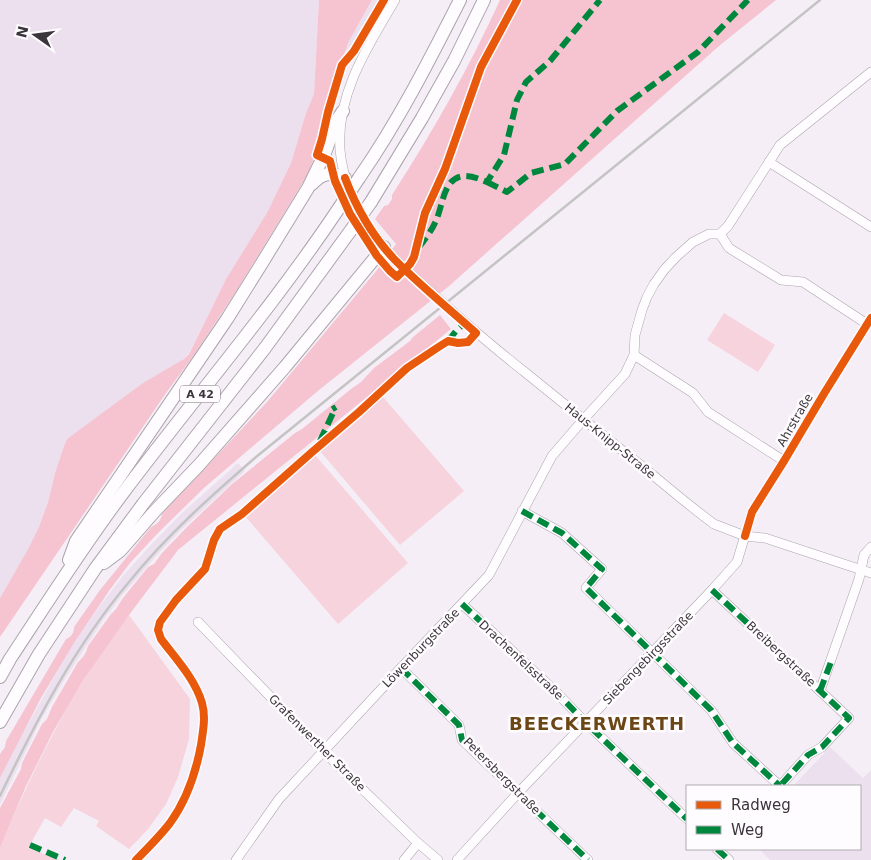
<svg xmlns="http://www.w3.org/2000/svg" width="871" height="860" viewBox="0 0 871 860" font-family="'DejaVu Sans',sans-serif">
<rect width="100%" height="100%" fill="#f5eef6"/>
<g fill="#ece0ee">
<path d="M0,0H319L314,93L348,43L372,0H380L352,49L314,94L306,113L291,163L276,195L268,211L226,279L189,353L184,359L67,439L64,446L55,473L48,502L39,527L27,551L0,598Z"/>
<path d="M238,463L245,471L182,529L156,556L124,593L104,619L66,677L42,718L0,804V778L21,737L56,674L76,640L99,607L123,576L149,547L182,513Z"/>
<path d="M830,747L863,778L871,770V860H770L759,849H860V786H793Z"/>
</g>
<g fill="#f6d3dd">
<path d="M724,313L775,345L758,372L707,340Z"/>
<path d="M383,397L464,491L400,545L320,451Z"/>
<path d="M315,455L408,563L338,624L245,516Z"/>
<path d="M129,615L190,699L189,739L178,777L166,804L148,829L129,849L96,826L99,821L74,808L61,827L45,818L28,848L59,860H0V848L3,841C26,786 52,732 83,681C97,658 113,636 129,615Z"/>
</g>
<g fill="#f6c4d1">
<path d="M319,0H372L348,43L333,87L322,136L308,174L237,290L194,355L166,393L0,637V598L27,551L39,527L48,502L55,473L64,446L67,439L143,383L184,359L189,354L226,279L268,211L291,163L306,113L314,94Z"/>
<path d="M500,0H776L719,46L448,287L319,390L205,487L158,533L130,563L109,591L76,640L41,698L0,778V754L5,747L6,741L66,639C71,637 74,633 74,627L100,590L151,527C157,524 161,521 162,514L267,402L377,270L396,244L375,219L384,206L388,205L392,199V195C432,133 469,68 500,0Z"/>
<path d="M440,315L451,329L178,550L129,615L84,679L53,732L26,786L0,848V808L21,769L22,763L42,724L47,719L52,707L78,662L83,657L86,652L88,646L111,614L116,609L123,598L148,567L154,564L162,553L186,528L231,485L295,433L302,429L351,389L361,382L374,368L410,341L413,337Z"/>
</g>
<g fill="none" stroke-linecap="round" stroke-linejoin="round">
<g stroke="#aba5ab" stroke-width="10">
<g id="minor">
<path d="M395,0C368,46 336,94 340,150C343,186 363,221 385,248C399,265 417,280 434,295C464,322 494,348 526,373C563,403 600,433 638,463C663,483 688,505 714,524L745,536L765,538L871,573"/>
<path d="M769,162L871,227"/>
<path d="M720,234L729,248L781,280L803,282L867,324"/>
<path d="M634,355L693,393L708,412L784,461"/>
<path d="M522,511L562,533L602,569L586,588L711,710L733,743L780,786"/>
<path d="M712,590L849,718L822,747L808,755L780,786"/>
<path d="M462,604L557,693L586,723L687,819"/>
<path d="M198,622L323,751L418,843L438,860"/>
<path d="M401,668L459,725L462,740L588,860"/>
<path d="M820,691L859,579L864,555L871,547"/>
<path d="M717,849L729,860"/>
<path d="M236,860L279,799L401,668L489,575L552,456L583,420L625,374L634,355L635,335L642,310L647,297L654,284L664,270L676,257L693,242L709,234H720L728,226L780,145L871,72"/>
<path d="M404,860L418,843"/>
<path d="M457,860L518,793L712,590L737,562L752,512L784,461L825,392L871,318"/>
</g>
</g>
<g stroke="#aba5ab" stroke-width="14">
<g id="highway">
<path d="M359,178C398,122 429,61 460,0"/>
<path d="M312,184C323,172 331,172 345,178"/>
<path d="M371,202L422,118L454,61L484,0"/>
<path d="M69,560L76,541L227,319L262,263L308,188L325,153L330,139L333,126L343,111"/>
<path d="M104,563L120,551L154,512L199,465L285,367L384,247"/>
<path d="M0,677L10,659C47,603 83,546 123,493C195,397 273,307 339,208"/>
<path d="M0,722L39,654L95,569L143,504L265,348L351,230"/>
</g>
</g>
<use href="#minor" stroke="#fefcfe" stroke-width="9"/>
<use href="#highway" stroke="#fefcfe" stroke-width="12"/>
<path stroke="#c5c4c5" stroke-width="2.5" d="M0,796C36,721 75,646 129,582C167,535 211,496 256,457L820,0"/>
<g stroke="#aba5ab" stroke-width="14" stroke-linecap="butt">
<g id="highway-bridge">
<path d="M339,208L359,178"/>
<path d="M351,230L371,202"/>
</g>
</g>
<use href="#highway-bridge" stroke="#fefcfe" stroke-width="12"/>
<g stroke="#00873e" stroke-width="6" stroke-dasharray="12 6" stroke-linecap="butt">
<path d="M487,182L507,192L531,173L565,164L617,111L698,52L748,0"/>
<path d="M419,247C426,238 433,229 437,218C443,204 444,176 465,176C472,176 480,179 487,182L504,155L517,100L526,82L550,61L600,0"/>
<path d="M448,341L456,331L465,323"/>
<path d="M320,441L333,413L331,410L336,407"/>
<path d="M522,511L562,533L602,569L586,588L711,710L733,743L780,786"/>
<path d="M712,590L849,718L822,747L808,755L780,786"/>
<path d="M462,604L557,693L586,723L687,819"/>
<path d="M401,668L459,725L462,740L588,860"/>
<path d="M820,691L831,662"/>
<path d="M30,845L65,860"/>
<path d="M717,849L729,860"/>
</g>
<g stroke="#fffcff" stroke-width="11">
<g id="cycleway">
<path d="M384,0L354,51L342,65L328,112L322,139L317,155L330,161L335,181L350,214L377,256L390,271L397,277L410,264L414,257L425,213L445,169L481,67L517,0"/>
<path d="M745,536L752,512L784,461L825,392L871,318"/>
<path d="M136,860C148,848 160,836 170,823C186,801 196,772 201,745C203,731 206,717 202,703C195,679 176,659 161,639L158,630L160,622L176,600L205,569L214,540L220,529L242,514L311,453L359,412L407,368L437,348L448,341L458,343L468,342L476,333C449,309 421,286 395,260C373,237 356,207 345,178"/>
</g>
</g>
<use href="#cycleway" stroke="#e8590c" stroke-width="8"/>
</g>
<g text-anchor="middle" stroke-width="5" stroke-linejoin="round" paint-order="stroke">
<rect fill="#fffcff" stroke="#757175" stroke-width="1" x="180" y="385.5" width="40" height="17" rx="4"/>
<g font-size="11" font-weight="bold" fill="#3a353a">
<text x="200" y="398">A 42</text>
</g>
<g font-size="12" fill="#3a353a" stroke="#fffcff">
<text transform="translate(795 420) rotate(-60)" y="4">Ahrstraße</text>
<text transform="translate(610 441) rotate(39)" y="4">Haus-Knipp-Straße</text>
<text transform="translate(421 648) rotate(-46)" y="4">Löwenburgstraße</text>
<text transform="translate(781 654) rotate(43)" y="4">Breibergstraße</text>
<text transform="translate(648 658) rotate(-46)" y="4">Siebengebirgsstraße</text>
<text transform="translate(521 660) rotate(43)" y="4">Drachenfelsstraße</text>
<text transform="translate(317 743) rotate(45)" y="4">Grafenwerther Straße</text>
<text transform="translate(502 776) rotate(45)" y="4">Petersbergstraße</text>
</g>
<g font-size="18" font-weight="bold" letter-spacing="1" fill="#6b4716" stroke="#fffcff">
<text x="597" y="730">BEECKERWERTH</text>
</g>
</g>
<rect x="686" y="785" width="175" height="65" fill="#fffcff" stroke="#b0acb0"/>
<rect x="696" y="801" width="25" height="8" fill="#e8590c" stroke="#b0acb0"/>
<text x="731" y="810" font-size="15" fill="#3a353a">Radweg</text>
<rect x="696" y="826" width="25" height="8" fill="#00873e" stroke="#b0acb0"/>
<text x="731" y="835" font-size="15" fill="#3a353a">Weg</text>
<g transform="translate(35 35) rotate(284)" stroke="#fffcff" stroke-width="4" paint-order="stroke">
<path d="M0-4L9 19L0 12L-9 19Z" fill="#3a353a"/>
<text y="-8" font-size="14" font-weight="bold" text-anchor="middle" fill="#3a353a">N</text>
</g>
</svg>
